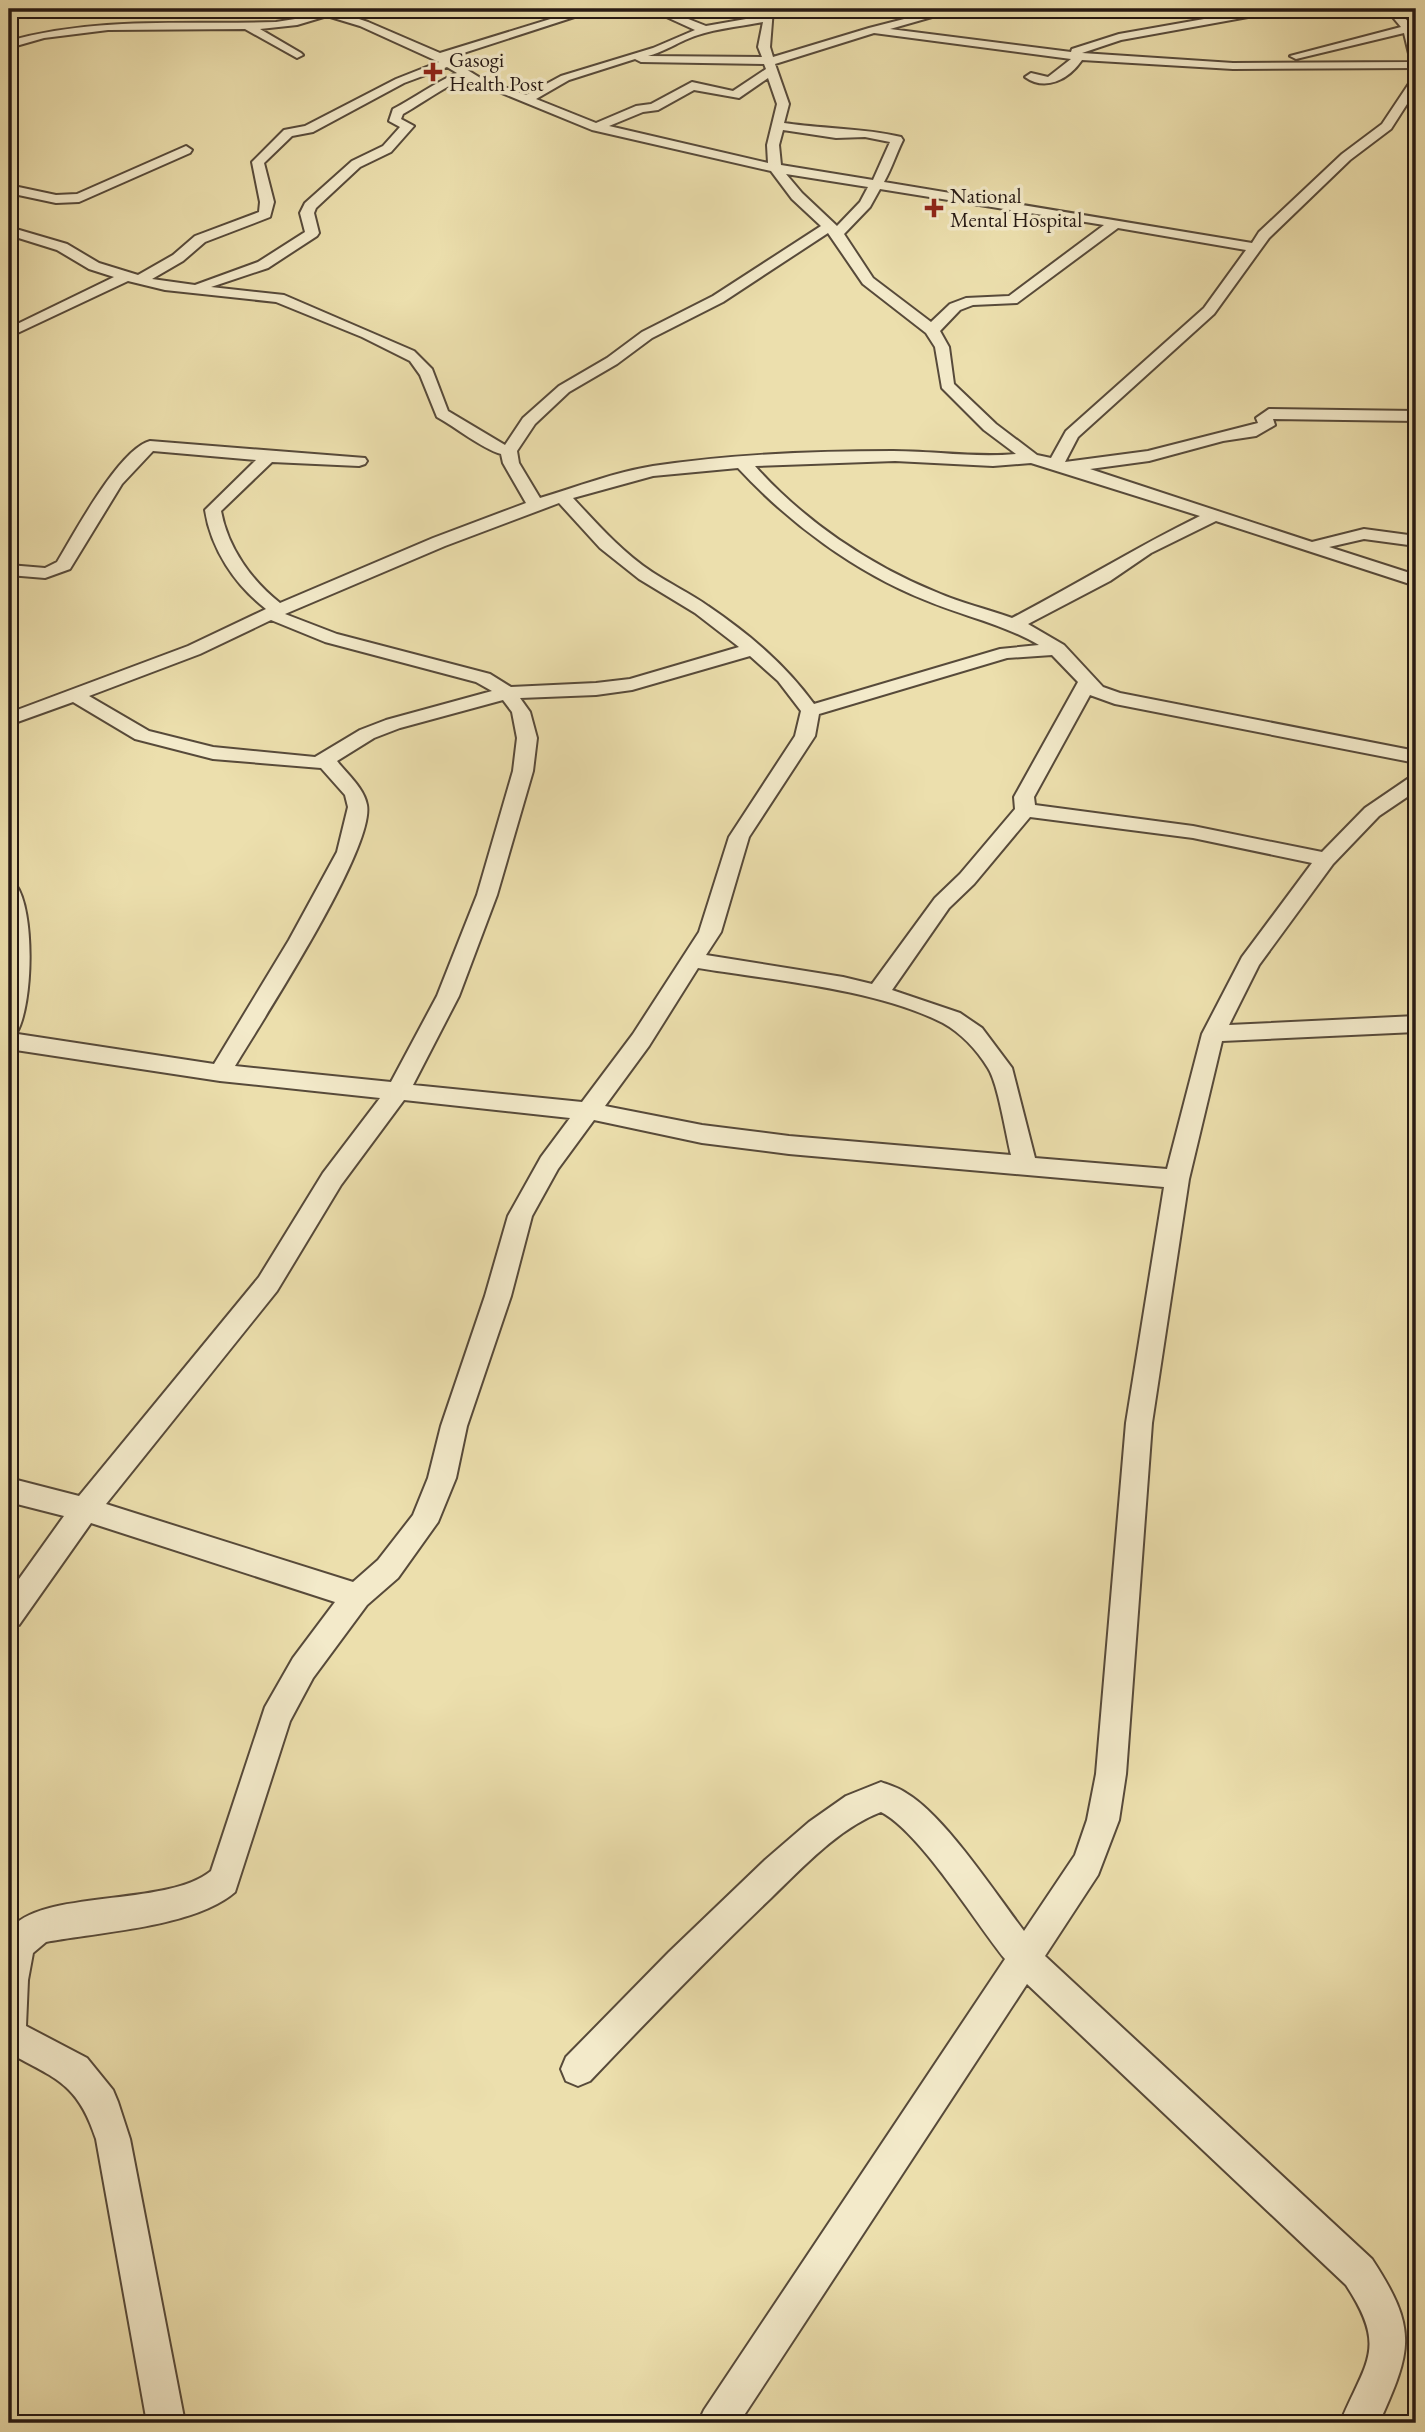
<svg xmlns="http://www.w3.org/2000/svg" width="1425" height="2432" viewBox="0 0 1425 2432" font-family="'EB Garamond',serif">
<rect width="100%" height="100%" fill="#ecdfad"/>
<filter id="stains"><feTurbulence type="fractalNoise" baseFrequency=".00286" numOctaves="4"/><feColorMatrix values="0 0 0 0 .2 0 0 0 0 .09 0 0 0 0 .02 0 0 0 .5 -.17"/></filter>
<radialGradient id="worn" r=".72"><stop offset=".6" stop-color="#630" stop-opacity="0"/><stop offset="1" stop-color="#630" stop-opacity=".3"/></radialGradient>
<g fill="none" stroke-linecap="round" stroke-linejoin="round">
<g stroke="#574a3a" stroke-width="4">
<g id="minor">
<path d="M325,9H340L338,12L368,22L440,53L583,9H599L448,58L482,79L526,95L561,76L653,48L695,30L649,9H663L706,26L763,16V9H773L770,47L773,57L869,28L943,9H960L890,29L1071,52L1072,49L1119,34L1255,10L1261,13L1259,15L1121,40L1082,53L1233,63L1411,62L1404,33L1296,59L1290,56L1401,27L1386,9H1397L1411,25L1416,24L1414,31L1416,68L1233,69L1082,60C1069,79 1046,92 1025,77L1031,73L1048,77L1071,59L874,33L775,64L789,104L784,123C824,129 863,128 901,137L903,140C896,154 892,168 884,182L1252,243L1259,232L1342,154L1382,124L1412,79L1416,78V90L1391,129L1350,160L1269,238L1214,314L1078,437L1065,462L1148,451L1258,423L1256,418L1269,409L1416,411V421L1273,419L1275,425L1256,436L1223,441L1149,461L1090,469L1312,542L1364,529L1416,536V546L1364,539L1329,547L1416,575V586L1216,521L1151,553L1110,581L1028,624L1064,645L1103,687L1120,693L1416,751V763L1115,704L1090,695L1034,797L1035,805L1193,826L1322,852L1365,808L1409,778L1416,776V791L1379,816L1333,864L1259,965L1229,1025L1416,1016V1032L1222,1041L1189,1179L1152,1423L1126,1774L1119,1820L1098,1875L1045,1956L1372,2259C1418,2329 1412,2350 1379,2423H1340C1366,2360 1388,2349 1346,2285L1027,1984L739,2423H698L704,2410L1005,1959C975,1922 920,1832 881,1812C839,1828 803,1867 771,1898C709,1957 649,2019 590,2081L578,2086L566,2081L561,2069L566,2057L669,1952L765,1860L809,1822L846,1796L881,1782C889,1785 899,1788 906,1793C945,1816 995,1893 1024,1931L1075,1855L1087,1820L1096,1774L1126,1423L1164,1187L789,1154L702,1143L594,1120L558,1169L532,1216L511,1296L467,1426L456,1478L438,1522L398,1578L367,1605L313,1678L290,1721L235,1892C195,1927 99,1932 46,1942L33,1953L28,1980L26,2026L87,2058L113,2090L118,2102L130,2139L185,2423H147L96,2139C78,2084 57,2079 9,2053V1931C39,1888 166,1908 211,1871L265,1707L293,1658L335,1602L91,1523L19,1625L9,1629V1593L64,1516L9,1502V1478L79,1496L259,1277L323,1173L380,1098L220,1081L9,1049V883L16,885C35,911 33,1004 17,1032L11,1033L214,1064L289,940L337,852L348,807L345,795L321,768L213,759L135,739L73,702L9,725V713L188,646L266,609C235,585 211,549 205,510L256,460L153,451L122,484L70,569L45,578L9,575V565L45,568L57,562C74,534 119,449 150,441L365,458L367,461L365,464L359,466L272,462L221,511C228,548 251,580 280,603L433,538L526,503L503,463L501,454C481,448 457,428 437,417L420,375L410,361L362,337L276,302L165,290L128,281L9,337V328L114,277L89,269L57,250L9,235V227L67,244L99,263L138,275L173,255L195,236L259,212L260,202L252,162L284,130L305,126L396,79L439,62L360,26L327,16L297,25L260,29L301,53L303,55L297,58L245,29L108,30L44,38L9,48V41C97,16 185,25 276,22L295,19ZM763,22L758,47L762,57L648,56C662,52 672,46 685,40C709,29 737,27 763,22ZM635,59L641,62L764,64L766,69L733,91L692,82L651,104L636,106L596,123L536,99L569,80ZM447,67L457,73C436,82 414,98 393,109L389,121L400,127L383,146L352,161L305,203L300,213L305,232L258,262L195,285L152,279L183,261L205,242L270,217L274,202L264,163L292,136L313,132L404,83ZM465,78L592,130L771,171L792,199L821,226L713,296L642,332L607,358L559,386L523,418L505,445L448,411L432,369L414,351L284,295L211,287L268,268L317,236L319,233L314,213L316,208L360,167L391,152L414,126L401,119L403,114C424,102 444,87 465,78ZM768,78L777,104L767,145L768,163L609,126L643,112L658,110L694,90L739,98ZM783,130L836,138L865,137L890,142L873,180L781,165L779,145ZM786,174L868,187L860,202L837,226L802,193ZM880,189L1104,225L1009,296L966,298L950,304L931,322L873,278L844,234L870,207ZM1118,228L1246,250L1204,308L1066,431L1051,458L1037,455L996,424L954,384L949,347L940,331L960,310L973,305L1017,303ZM828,233L863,284L926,333L935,347L942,388L984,430L1016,454C975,458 934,451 893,451C814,451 732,454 653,466C615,472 577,487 540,498L519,463L517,451L535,424L569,392L617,364L652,338L723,302ZM895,461L993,466L1031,463L1200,516C1136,547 1076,585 1012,618C987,609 961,603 936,592C869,565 803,520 755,466ZM738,468C789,523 855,572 925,600C963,616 1003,624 1039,645L1000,649L814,704C785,664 749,634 708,606C690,593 670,584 652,572C622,552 598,525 573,498L653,476ZM559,503L600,548L639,579L695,613L739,647L630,679L596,683L511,687L490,674L337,634L285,614L445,546ZM271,620L325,642L476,682L492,691L386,720L360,730L315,757L213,747L149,731L89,696L200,654ZM1052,655L1078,682L1014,797L1015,809L960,874L935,898L872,984L843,977L706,955L721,932L749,837L815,736L819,714L1007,658ZM750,656L778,681L801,711L795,736L729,837L699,932L633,1034L582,1102L413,1085L459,996L497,895L533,771L537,738L530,712L520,698L596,695L632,690ZM503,700L512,712L517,738L513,771L477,895L437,996L391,1082L235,1066C262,1021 375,848 367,805C364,788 347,774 337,761L374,738L400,728ZM1030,817L1193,838L1312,863L1242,957L1202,1034L1167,1169L1035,1158L1012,1068L982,1028L960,1013L892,990L949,908L974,884ZM698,968C772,980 877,989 943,1023C961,1033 977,1050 988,1068C998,1083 1006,1135 1011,1155L789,1136L702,1125L605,1106L649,1046ZM404,1100L570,1118L541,1157L508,1216L485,1296L441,1426L428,1478L413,1515L378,1560L353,1582L106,1504L277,1291L341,1185Z"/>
<path d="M186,146L192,150L190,153L79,202L56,203L9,193V185L56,195L77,194Z"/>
</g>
</g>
<use href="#minor" fill="#f3eaca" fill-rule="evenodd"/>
</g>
<g fill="#8f2418" stroke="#f3eaca" stroke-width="2.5">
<path d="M429.5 61.5h7v7h7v7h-7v7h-7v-7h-7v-7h7z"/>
<path d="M930.5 197.5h7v7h7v7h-7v7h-7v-7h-7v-7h7z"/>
</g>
<g text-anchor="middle" stroke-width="7" stroke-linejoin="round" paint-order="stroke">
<g font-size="21" fill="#251813" stroke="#f3eaca" text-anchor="start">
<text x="449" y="67">Gasogi<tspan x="449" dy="24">Health Post</tspan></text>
<text x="950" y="203">National<tspan x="950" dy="24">Mental Hospital</tspan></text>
</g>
</g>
<rect width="1425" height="2432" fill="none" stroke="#ecdfad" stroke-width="35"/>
<rect x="10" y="10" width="1404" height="2411" fill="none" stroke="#251813" stroke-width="3.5"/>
<rect x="18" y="18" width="1390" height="2397" fill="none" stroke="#251813" stroke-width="2"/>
<rect width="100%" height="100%" filter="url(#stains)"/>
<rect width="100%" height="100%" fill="url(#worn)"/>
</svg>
